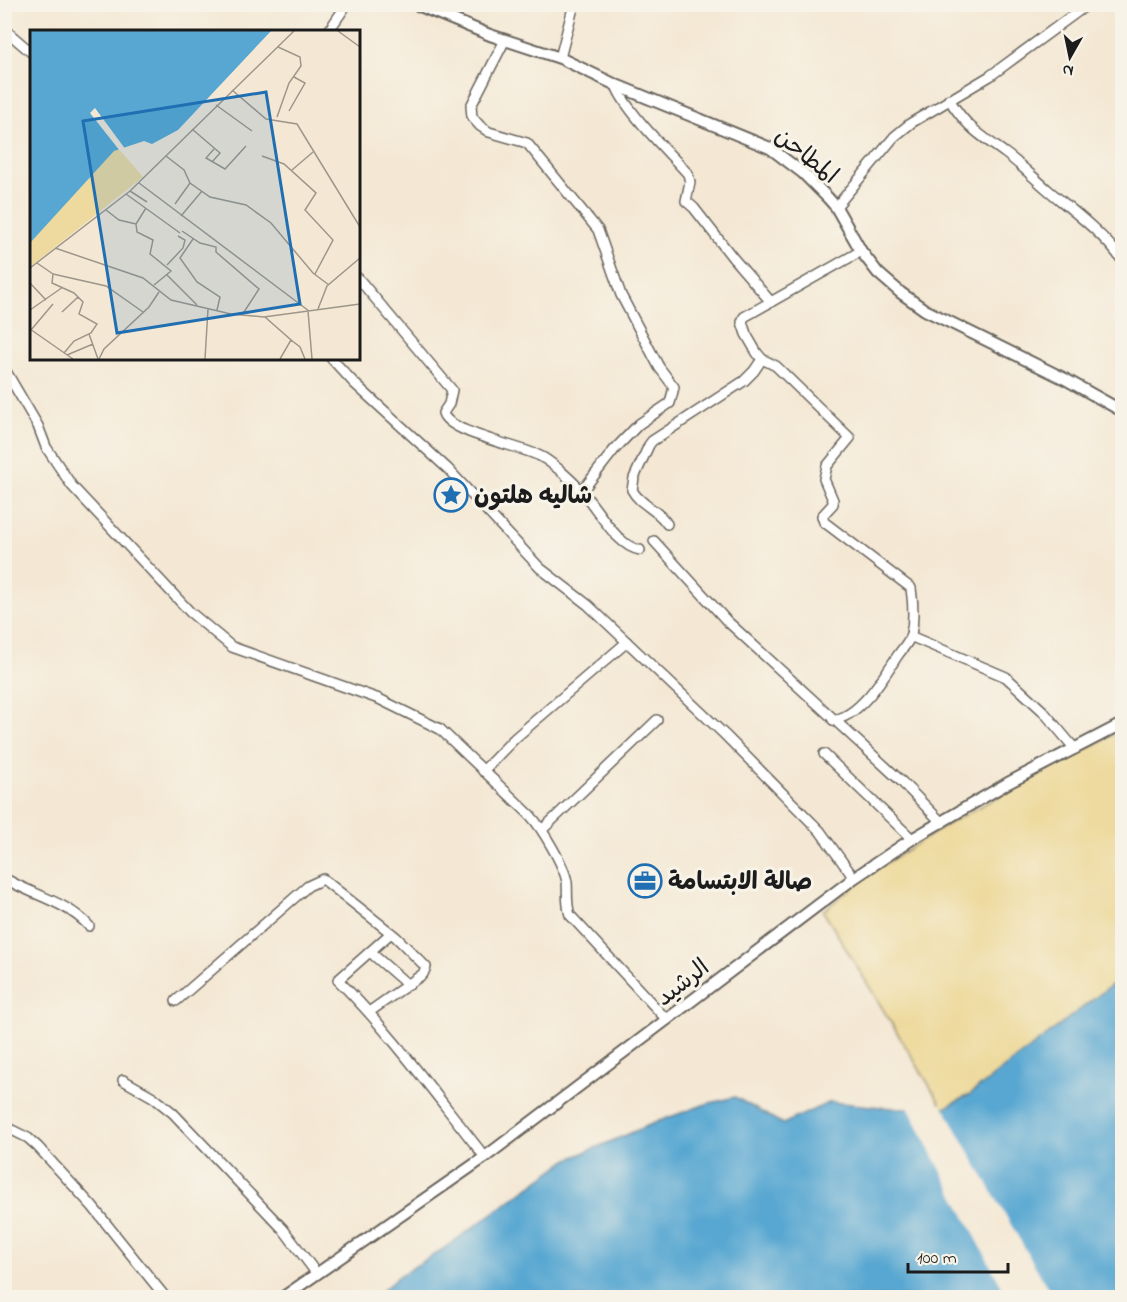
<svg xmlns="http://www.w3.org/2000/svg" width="1127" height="1302" viewBox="0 0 1127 1302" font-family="'Indie Flower','Playpen Sans Arabic',sans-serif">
<rect width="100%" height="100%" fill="#f7f3e8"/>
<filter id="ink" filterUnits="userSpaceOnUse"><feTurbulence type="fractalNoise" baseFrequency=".0167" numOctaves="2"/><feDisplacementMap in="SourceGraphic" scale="12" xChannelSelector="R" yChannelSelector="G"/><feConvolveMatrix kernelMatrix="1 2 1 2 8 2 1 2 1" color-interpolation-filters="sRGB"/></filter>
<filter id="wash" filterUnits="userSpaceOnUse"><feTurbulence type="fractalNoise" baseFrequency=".008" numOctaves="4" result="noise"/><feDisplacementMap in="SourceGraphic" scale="24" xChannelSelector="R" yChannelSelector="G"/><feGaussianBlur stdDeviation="1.35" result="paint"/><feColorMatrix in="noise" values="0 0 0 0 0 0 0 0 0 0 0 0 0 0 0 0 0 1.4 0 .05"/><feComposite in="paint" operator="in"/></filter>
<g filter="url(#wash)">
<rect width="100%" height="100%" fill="#f4e8d4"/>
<path fill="#eeda9e" stroke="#857b5d" stroke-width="1.5" d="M1122,730V1028L948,1116L823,911L869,874L953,821Z"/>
<path fill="#58a7d2" stroke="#3a6277" stroke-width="1.5" d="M1122,977V1297L374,1298L399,1276L440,1251L567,1160L659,1121L706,1104L735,1097L783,1124L830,1102L893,1108L946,1107L969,1095Z"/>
<path fill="#f4e8d4" d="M942,1104L1006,1216L1053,1297H1007L907,1105Z"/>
</g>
<g filter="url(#ink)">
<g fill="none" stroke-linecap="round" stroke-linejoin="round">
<g stroke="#68635c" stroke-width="12">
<g id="minor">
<path d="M4,29L32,53"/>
<path d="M328,32L347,4"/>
<path d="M505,40L471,106L472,117L480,126L489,132L527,143L598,230L621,295L659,367L674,387L670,403L639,424L614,450L582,491"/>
<path d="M560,58L574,4"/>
<path d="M616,85C624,109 669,153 688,174L690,182L686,201L694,208L733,258L771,302"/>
<path d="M949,99C967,128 979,134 1005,153C1020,164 1034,178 1048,190C1073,211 1103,233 1122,260"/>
<path d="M836,207L894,137L911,123L990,76L1088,4"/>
<path d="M358,278L452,390L449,404L443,413C448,433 522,446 542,457C554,464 574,482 583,493C599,510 616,546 640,550"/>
<path d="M331,358L354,383L448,469L540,568L588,605L725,735L820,831L854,878"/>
<path d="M4,368L38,426L46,447L72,486L190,612L232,647L379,699L440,729L530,815C542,828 564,865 567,882C568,894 566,903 570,915L667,1020"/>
<path d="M667,524C659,510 640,505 632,490L634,478L649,445L652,441L744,381L754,371L762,359"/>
<path d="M654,541L726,620L901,781L942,823"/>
<path d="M910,636L1006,677L1043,711L1075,749"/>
<path d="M833,720C860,717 884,676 898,655C902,649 909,642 911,635C914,621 913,602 911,588L824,522L822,516L833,504V500L824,479L827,466L850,438L776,366L762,359L757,353L746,334L742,322L744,317L861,251"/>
<path d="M824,754L912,839"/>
<path d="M483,771L515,738L627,642"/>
<path d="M543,829L657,720"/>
<path d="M4,878C32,895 66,901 89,926"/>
<path d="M391,933L338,980C392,1034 437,1097 485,1157"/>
<path d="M370,952L408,985"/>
<path d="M176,1001L308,886L323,879L396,937L426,967L423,974L369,1012"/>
<path d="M123,1080L153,1097L173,1113L283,1229L317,1274"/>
<path d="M4,1126L28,1138L38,1147L92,1206L166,1298"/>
</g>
</g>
<g stroke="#68635c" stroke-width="14">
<g id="major">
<path d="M415,4L490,35L560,58L616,85L770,148L803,173L828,198L836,207L861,251L878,273L901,293L925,310L1065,379L1122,411"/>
<path d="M282,1298L485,1157L854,878L912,839L1008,783L1122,724"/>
</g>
</g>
<use href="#minor" stroke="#fff" stroke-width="9"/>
<use href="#major" stroke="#fff" stroke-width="10"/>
</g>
</g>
<defs>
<g id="sight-ring" transform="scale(1.725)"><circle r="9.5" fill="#f7f3e8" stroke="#1f6fb2" stroke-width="1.5"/><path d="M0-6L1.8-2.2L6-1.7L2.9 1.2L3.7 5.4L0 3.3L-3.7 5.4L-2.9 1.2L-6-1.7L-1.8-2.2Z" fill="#1f6fb2"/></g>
<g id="office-ring" transform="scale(1.725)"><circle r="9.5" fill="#f7f3e8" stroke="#1f6fb2" stroke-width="1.5"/><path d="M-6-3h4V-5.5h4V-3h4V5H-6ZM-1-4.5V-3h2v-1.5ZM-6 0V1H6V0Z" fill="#1f6fb2"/></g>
</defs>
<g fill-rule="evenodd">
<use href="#sight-ring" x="451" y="495"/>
<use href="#office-ring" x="645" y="881"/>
</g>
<g text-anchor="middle" stroke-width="6" stroke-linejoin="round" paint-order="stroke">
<g font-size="24" fill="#1c1c1c" stroke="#f7f3e8">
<text transform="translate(807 155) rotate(39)" y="8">المطاحن</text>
<text transform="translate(682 982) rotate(-38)" y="8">الرشيد</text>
</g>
<g font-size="24" font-weight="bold" fill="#1c1c1c" stroke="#f7f3e8" text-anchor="start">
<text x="474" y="503">شاليه هلتون</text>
<text x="668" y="889">صالة الابتسامة</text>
</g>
</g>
<g transform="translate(30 30)">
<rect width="330" height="330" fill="#f4e8d4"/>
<path d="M87,117L113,147L0,237V202Z" fill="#eeda9e"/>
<path d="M0,1H241L148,100L122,114L114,111L84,121L0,213Z" fill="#58a7d2"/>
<path d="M65,78L96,120L90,121L60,83Z" fill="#f4e8d4"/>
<path fill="none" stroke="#9e968a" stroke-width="1.5" d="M308,1L330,17M202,60L236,89L267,94L330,197M186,75L222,101M259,81L275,53L264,47M247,87L259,53L271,36L270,27L248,17M162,99L190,123L182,132M184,119L176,128L195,139L216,116M136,126L154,140L160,153L180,167L216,175L241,193L283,243L299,255M232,126L254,134L286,163L275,180L303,210L285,244M262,140L283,122M109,153L279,281M100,161L117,172M96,164L150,203M145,174L160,153M116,178L106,194L107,202L123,210L120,224L141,241L124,255M76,180L89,190L106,194M151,186L172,161M152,201L170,213L186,217V222L229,259L212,285M163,209L150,228L167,252L190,267L187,280M25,218L113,248L141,270L201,284L234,287L330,274M7,233L23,244L22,253L44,263L53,272L49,284L67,294L61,303L44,311L34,323M137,235L153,218L155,210L148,206M0,238L100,161L264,1M23,244L76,256L113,282M137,245L167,275M0,253L16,270M288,279L297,256L330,228M0,280L33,257M278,281L282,329M32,282L48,267M235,287L261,310L250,329M0,299L43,329M1,300L23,274M59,304L68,329M261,310L270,317L275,329M37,325L63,314M69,329L74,319L119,277L129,262M175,329L178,279"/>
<path fill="#1f6fb2" fill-opacity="0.15" stroke="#1f6fb2" stroke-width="3" d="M236,62L270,274L87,303L53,91Z"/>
<rect width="330" height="330" fill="none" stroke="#1c1c1c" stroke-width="3"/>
</g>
<rect width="1127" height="1302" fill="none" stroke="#f7f3e8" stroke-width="24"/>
<g transform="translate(1070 57) rotate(189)" stroke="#f7f3e8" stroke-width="4.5" paint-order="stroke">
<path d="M0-4.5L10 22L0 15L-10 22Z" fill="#1c1c1c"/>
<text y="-9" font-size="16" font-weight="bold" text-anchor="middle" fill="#1c1c1c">N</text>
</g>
<path d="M908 1263v9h100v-9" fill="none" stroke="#1c1c1c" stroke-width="3"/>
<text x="917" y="1263" font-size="18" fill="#1c1c1c" stroke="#f7f3e8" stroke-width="4.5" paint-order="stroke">100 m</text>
</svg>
